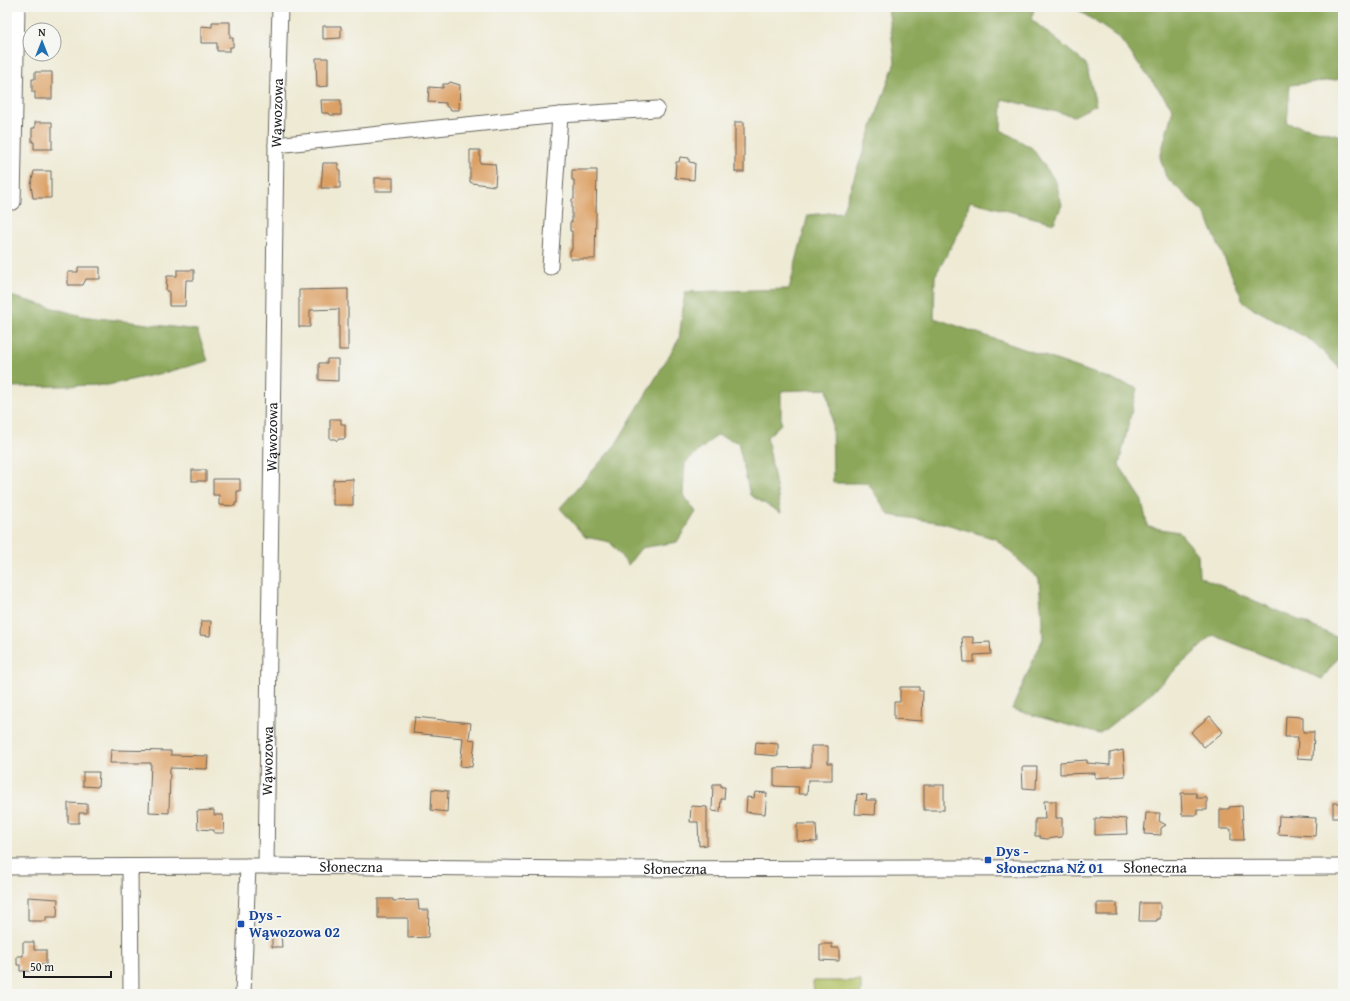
<svg xmlns="http://www.w3.org/2000/svg" width="1350" height="1001" viewBox="0 0 1350 1001" font-family="'Gentium Book Plus',serif">
<rect width="100%" height="100%" fill="#f6f6f2"/>
<filter id="ink" filterUnits="userSpaceOnUse"><feTurbulence type="fractalNoise" baseFrequency=".025" numOctaves="2"/><feDisplacementMap in="SourceGraphic" scale="8" xChannelSelector="R" yChannelSelector="G"/><feConvolveMatrix kernelMatrix="1 2 1 2 8 2 1 2 1" color-interpolation-filters="sRGB"/></filter>
<filter id="wash" filterUnits="userSpaceOnUse"><feTurbulence type="fractalNoise" baseFrequency=".012" numOctaves="4" result="noise"/><feDisplacementMap in="SourceGraphic" scale="16" xChannelSelector="R" yChannelSelector="G"/><feGaussianBlur stdDeviation="0.9" result="paint"/><feColorMatrix in="noise" values="0 0 0 0 0 0 0 0 0 0 0 0 0 0 0 0 0 1.4 0 .05"/><feComposite in="paint" operator="in"/></filter>
<g filter="url(#wash)">
<rect width="100%" height="100%" fill="#eeead4"/>
<path fill="#b0c164" stroke="#666e40" d="M813,981H861V994H814Z"/>
<g fill="#8ca75a" stroke="#54623b">
<path d="M888,7H1035L1031,19L1086,64L1096,105L1074,116L1002,99L1001,130L1032,148L1056,182L1062,205L1054,223L970,201L961,229L935,276L934,318L1137,388L1119,465L1141,498L1148,527L1179,532L1198,554L1199,576L1343,640V651L1322,679L1213,635L1143,700L1099,734L1012,709L1043,638L1039,579L996,539L943,523L889,515L868,483H833L832,415L827,389L781,391V424L767,437L781,513L750,495L738,442L717,435L685,463L683,494L696,512L677,542L641,548L628,565L610,542L585,537L560,508L616,444L679,339L685,292L789,289L808,215L842,212L895,62Z"/>
<path d="M1074,7H1337L1343,20V79L1290,85L1287,123L1343,136V367L1339,368L1312,341L1244,303L1205,214L1166,177L1160,157L1173,109L1119,38Z"/>
<path d="M7,295L82,316L197,330L208,361L167,372L108,385L7,387Z"/>
</g>
<g id="blocks">
<g fill="#dca065">
<path d="M212,22H230V38H233V47H230V51H217V43H201V26L212,27Z"/>
<path d="M323,26H341V38L323,39Z"/>
<path d="M316,58H328V86L317,87Z"/>
<path d="M35,72H52V99H35V92H32V79H35Z"/>
<path d="M450,82L460,85L459,110H451L446,106V103L428,102L429,87L443,88V84H448Z"/>
<path d="M321,100H341V115H330L329,113H322Z"/>
<path d="M35,122H52V149H34V142H32V128H35Z"/>
<rect x="735" y="122" width="9" height="50"/>
<path d="M470,150H480V163L495,164L496,172L495,186L472,183L470,182Z"/>
<path d="M680,157L689,158V162L695,163L694,180L675,178L676,162H679Z"/>
<path d="M323,163H338V169H340V188H321Z"/>
<path d="M572,170H597L595,259H570V250H572V231H570V222H572V199H574V180H572Z"/>
<path d="M34,171H51V198H33L31,185Z"/>
<rect x="375" y="178" width="18" height="13"/>
<path d="M78,267H100V279H86L83,285H68V272H78Z"/>
<path d="M177,270H194V280H186L185,306H169V291H166L167,276H177Z"/>
<path d="M348,289V350H339V309L310,310V327H299V290Z"/>
<path d="M327,359H338V381L319,380V363H327Z"/>
<path d="M330,419H341V424H345V439H339L337,441L335,439H330Z"/>
<rect x="192" y="470" width="14" height="11"/>
<path d="M213,479H240V491H237V503H235V506L219,505V495H213Z"/>
<path d="M353,479V505H333V480Z"/>
<path d="M201,621H211L210,636L200,635Z"/>
<path d="M962,637H973V643L990,642L991,654L974,655V662H964Z"/>
<path d="M900,687H919V691H923L922,721L894,719V702H900Z"/>
<path d="M1210,716L1223,732L1204,747L1191,732Z"/>
<path d="M1286,716L1303,717V732H1314L1313,759L1297,758L1298,737H1285Z"/>
<path d="M415,717L471,723L469,739L475,740L472,767L460,766L463,738L413,733Z"/>
<path d="M756,742L778,744V756L755,754Z"/>
<path d="M811,746H828V763H832V780H808L807,794H798L799,787L774,786V768L811,767Z"/>
<path d="M111,750L171,751V755L208,756L207,769L170,768L169,813L149,812L151,763H110Z"/>
<path d="M1123,750L1125,776L1095,778V773L1060,774V762L1087,760V763L1110,765V753Z"/>
<path d="M1022,767H1037L1036,789L1023,788Z"/>
<path d="M83,772H99L98,787L83,786Z"/>
<path d="M713,784H721V787H725L724,799H721L720,812L712,811Z"/>
<rect x="924" y="785" width="20" height="25"/>
<path d="M432,789L448,791L447,812L431,810Z"/>
<path d="M755,792L767,793L765,814L746,812L747,797L754,798Z"/>
<path d="M1181,793H1196L1197,798H1207V810H1197V815H1182Z"/>
<path d="M857,794L867,795L866,800H876L875,815L855,814Z"/>
<path d="M1044,801H1056V818H1062V837L1047,839L1040,838V836H1035V819H1045Z"/>
<path d="M68,803L87,804V813H79V823H68Z"/>
<rect x="1333" y="803" width="10" height="15"/>
<path d="M691,806L707,807V845L699,846L698,822H690Z"/>
<path d="M1242,806L1244,840H1231V829H1220V809H1229V807Z"/>
<path d="M214,810V815H223L224,833H214V830L198,829L197,811Z"/>
<path d="M1146,813H1160L1159,821L1166,825L1161,828V835L1144,834Z"/>
<path d="M1279,816L1316,818L1315,836L1278,834Z"/>
<path d="M1100,817L1126,819L1127,834L1095,835V819H1100Z"/>
<path d="M797,824H816L817,842L797,841Z"/>
<path d="M28,897L58,899L57,917H46V921H28Z"/>
<path d="M378,899H393V901L418,900L419,910H429L428,937L408,938V918H378Z"/>
<rect x="1097" y="903" width="20" height="12"/>
<path d="M1140,903H1160V919H1157V921H1139Z"/>
<path d="M272,933H281L282,947H272Z"/>
<path d="M23,942H34V950H46V965H33V971H20V965H17V956H23Z"/>
<path d="M820,944H832V948H839V961L820,960Z"/>
</g>
</g>
</g>
<g filter="url(#ink)">
<use href="#blocks" fill-opacity="0" stroke="#66645c" stroke-width="1"/>
<g fill="none" stroke-linecap="round" stroke-linejoin="round">
<g stroke="#66645c" stroke-width="17">
<g id="minor">
<path d="M276,145L560,115L657,109"/>
<path d="M13,202L17,7"/>
<path d="M550,267L560,115"/>
<path id="s1" d="M266,866L276,145L280,7"/>
<path id="s2" d="M7,867L266,866L593,869L1343,867"/>
<path d="M130,867L131,994"/>
<path d="M243,994L248,866"/>
</g>
</g>
<use href="#minor" stroke="#fff" stroke-width="15"/>
</g>
</g>
<g fill="#1a4fb4" stroke="#f6f6f2" stroke-width="1.5">
<rect x="984" y="856" width="8" height="8" rx="2"/>
<rect x="237" y="920" width="8" height="8" rx="2"/>
</g>
<g text-anchor="middle" stroke-width="3.5" stroke-linejoin="round" paint-order="stroke">
<g font-size="15" fill="#1c1c1c" stroke="#f6f6f2">
<text dy="5" stroke="none"><textPath href="#s1" startOffset="753">Wąwozowa</textPath></text>
<text dy="5" stroke="none"><textPath href="#s1" startOffset="429">Wąwozowa</textPath></text>
<text dy="5" stroke="none"><textPath href="#s1" startOffset="105">Wąwozowa</textPath></text>
<text dy="5" stroke="none"><textPath href="#s2" startOffset="344">Słoneczna</textPath></text>
<text dy="5" stroke="none"><textPath href="#s2" startOffset="1148">Słoneczna</textPath></text>
<text dy="5" stroke="none"><textPath href="#s2" startOffset="668">Słoneczna</textPath></text>
</g>
<g font-size="15" font-weight="bold" fill="#164399" stroke="#f6f6f2" text-anchor="start">
<text x="996" y="856">Dys -<tspan x="996" dy="17">Słoneczna NŻ 01</tspan></text>
<text x="249" y="920">Dys -<tspan x="249" dy="17">Wąwozowa 02</tspan></text>
</g>
</g>
<rect width="1350" height="1001" fill="none" stroke="#f6f6f2" stroke-width="24"/>
<g transform="translate(42 42)"><circle r="19" fill="#f6f6f2" stroke="#9f9f9c"/>
<path d="M0-3L7 15L0 10L-7 15Z" fill="#1f6fb2"/>
<text y="-6" font-size="11" font-weight="bold" text-anchor="middle" fill="#1c1c1c">N</text>
</g>
<path d="M24 971v6h87v-6" fill="none" stroke="#1c1c1c" stroke-width="2"/>
<text x="30" y="971" font-size="12" fill="#1c1c1c" stroke="#f6f6f2" stroke-width="3" paint-order="stroke">50 m</text>
</svg>
